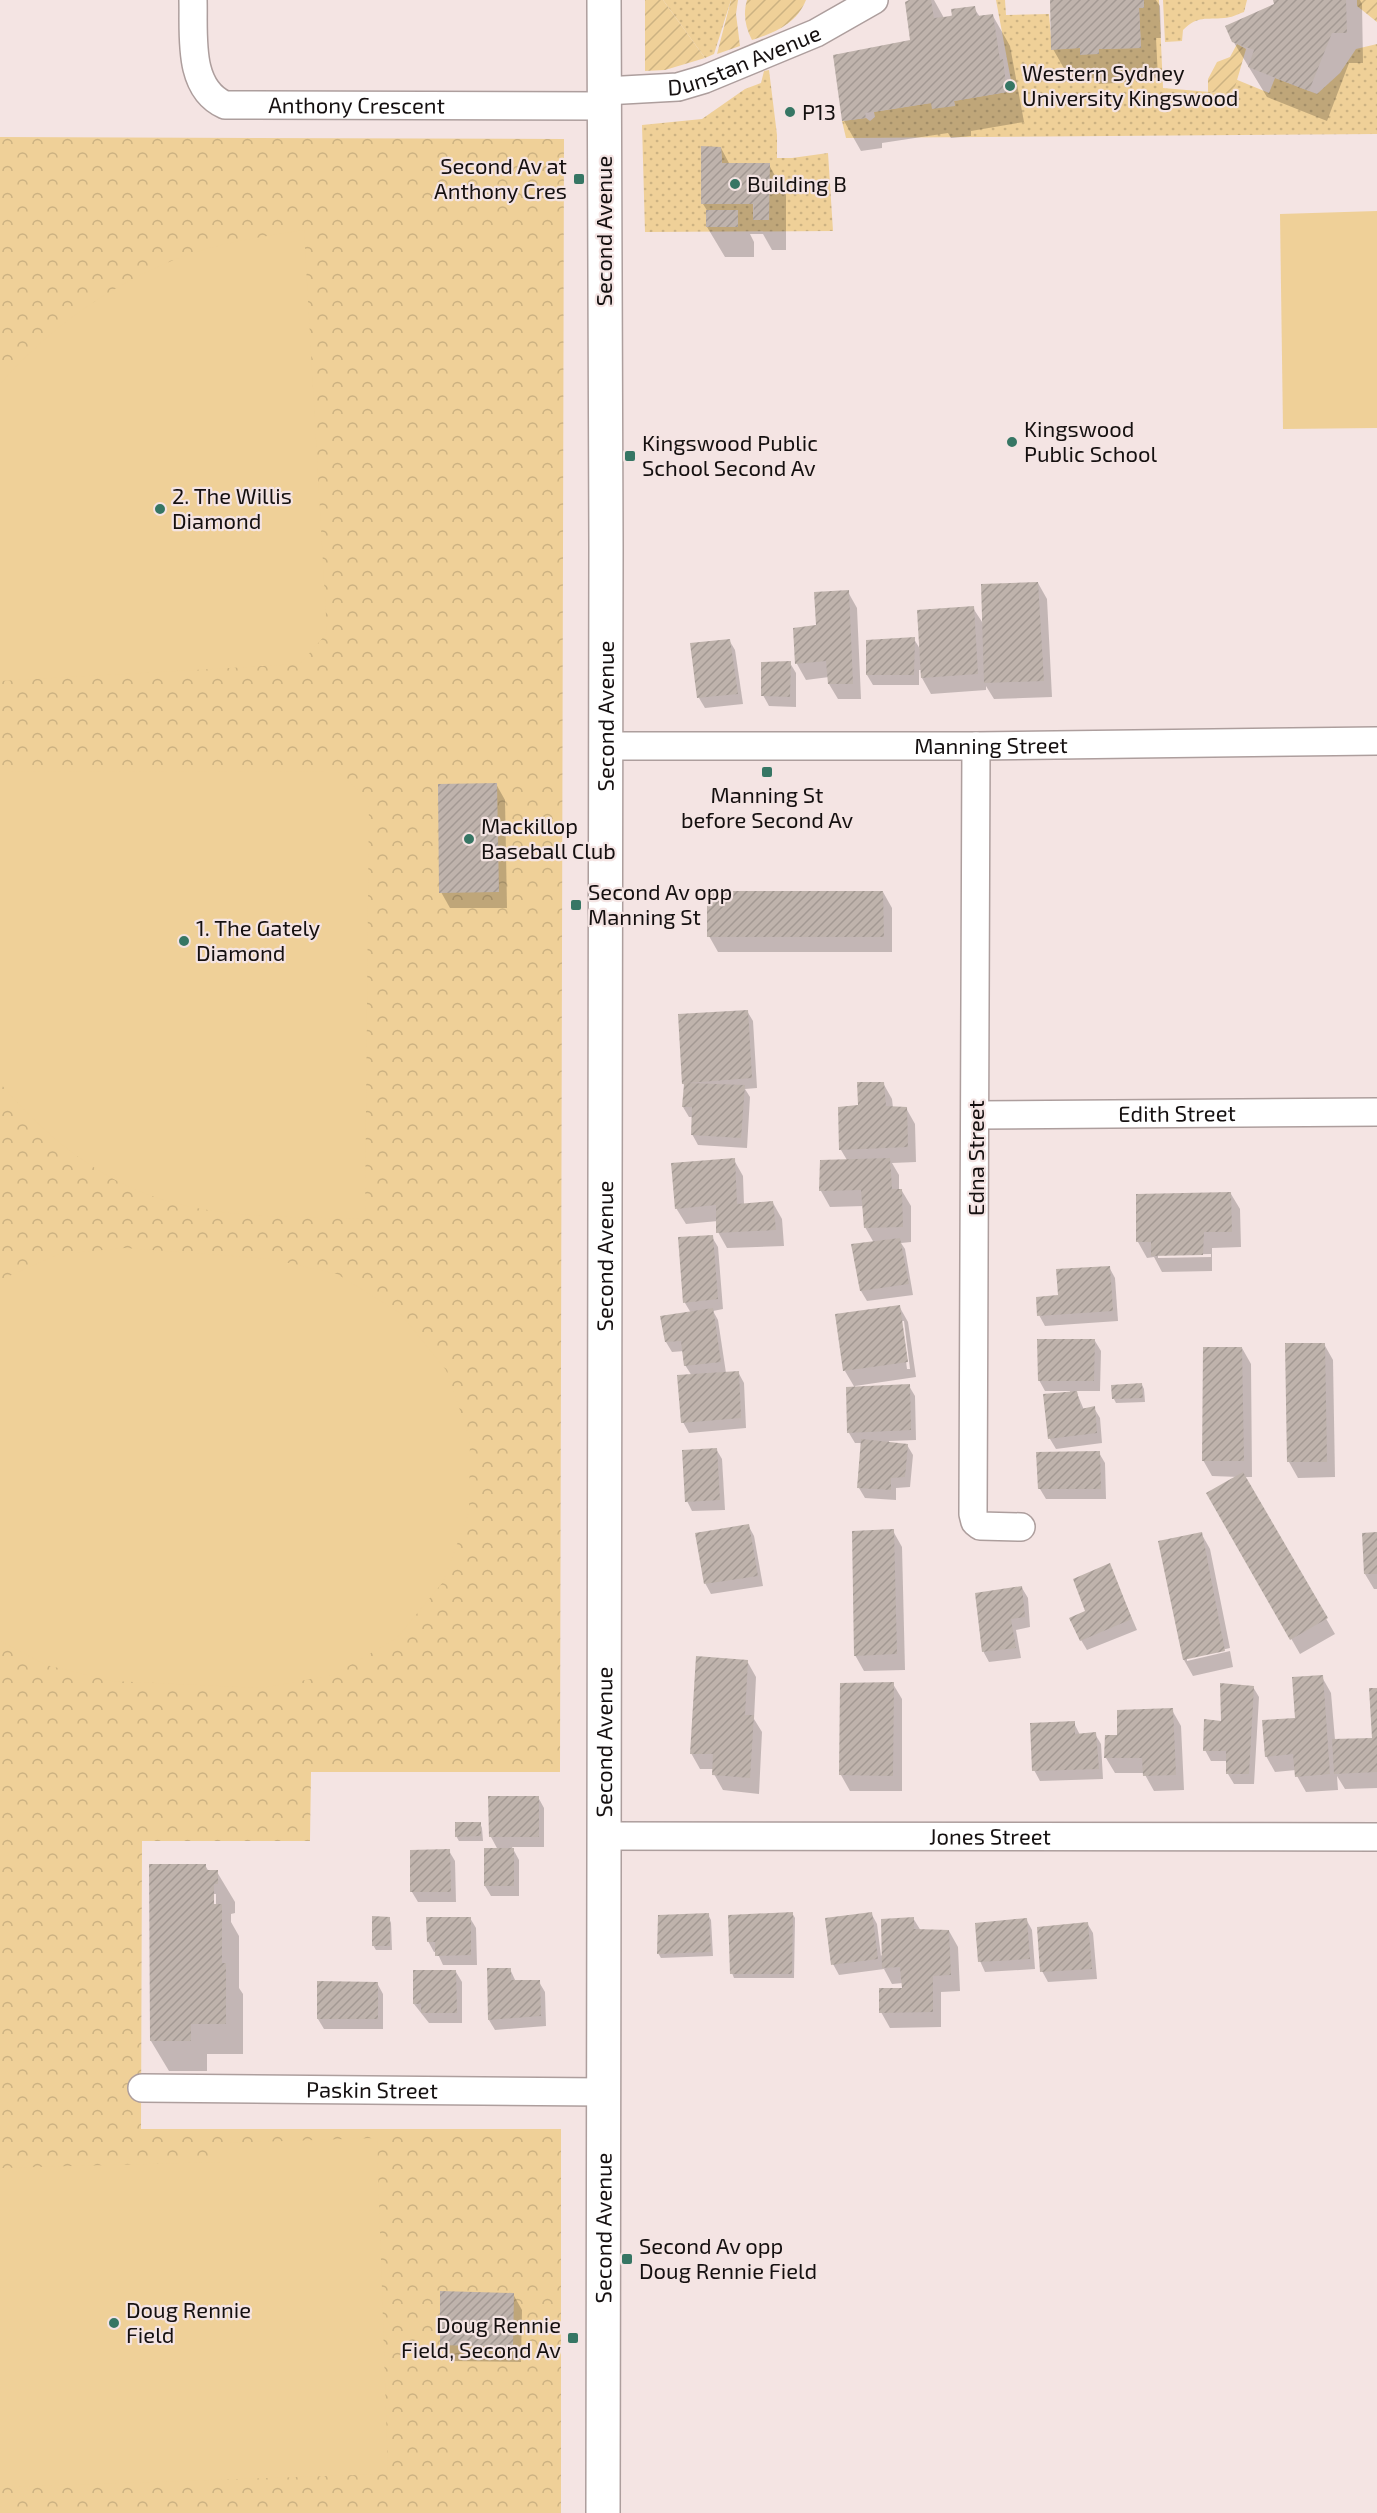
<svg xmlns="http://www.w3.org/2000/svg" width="1377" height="2513" viewBox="0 0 1377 2513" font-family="'Exo 2',sans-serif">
<defs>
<pattern id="grass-dots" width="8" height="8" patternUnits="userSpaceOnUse" patternTransform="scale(1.5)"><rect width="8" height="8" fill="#efd098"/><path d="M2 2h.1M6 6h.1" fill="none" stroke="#ccb282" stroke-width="1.8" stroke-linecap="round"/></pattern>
<pattern id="park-crowns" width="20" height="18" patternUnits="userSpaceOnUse" patternTransform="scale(1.5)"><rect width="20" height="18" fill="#efd098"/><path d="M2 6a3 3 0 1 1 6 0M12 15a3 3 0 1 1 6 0" fill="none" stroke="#ccb282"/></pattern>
<pattern id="garden-furrows" width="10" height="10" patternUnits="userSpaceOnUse" patternTransform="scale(1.5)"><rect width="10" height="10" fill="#efd098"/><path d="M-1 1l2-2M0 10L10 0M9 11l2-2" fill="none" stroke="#ccb282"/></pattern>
<pattern id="building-hatch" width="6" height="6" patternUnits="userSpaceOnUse" patternTransform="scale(1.5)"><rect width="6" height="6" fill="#bfb3ac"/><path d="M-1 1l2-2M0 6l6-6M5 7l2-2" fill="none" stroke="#a39993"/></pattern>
</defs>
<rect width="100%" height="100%" fill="#f4e4e3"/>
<g fill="url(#grass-dots)" fill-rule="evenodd">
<path d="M663,0H731L714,54L705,58Z"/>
<path d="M996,0H1005L1006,15L1049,14L1052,49L1080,48V54H1099V49L1141,48L1139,8H1144V0H1159L1163,88L1233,94L1235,79L1269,93L1275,78L1317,94L1340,73L1356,49L1377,44V134L846,138L842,121L866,118L870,121L875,117L874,112L931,103L955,106L954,101L1013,91Z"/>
<path d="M1163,0H1247L1244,12C1238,14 1231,18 1224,18C1206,20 1198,15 1183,30L1182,41L1165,42Z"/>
<path d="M769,70L777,135V158H792L828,153L833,231L645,232L642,125L702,119L745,89L761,83L764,71ZM701,147H721L722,163H769V220H753V204H701ZM706,210L738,227H706Z"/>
</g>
<path fill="url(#park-crowns)" d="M0,137L564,139L560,1772H311L310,1841H142L141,2129H561V2513H0Z"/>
<g fill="url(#garden-furrows)">
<path d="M645,0H663L705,58L665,70L645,71Z"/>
<path d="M731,0H738L736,14L740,46L717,54Z"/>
<path d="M747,0H806C796,24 776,32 752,40C745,27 743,14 747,0Z"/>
<path d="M1357,0H1377V22L1357,6Z"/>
<path d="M1237,44L1246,49L1233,94L1208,92V79L1217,62L1230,57Z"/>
</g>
<g fill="#efd098">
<path d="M1377,211V428L1283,429L1280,214Z"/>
<path d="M304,230L327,633L300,664L0,681V384C50,327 115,281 187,255C225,242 265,236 304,230Z"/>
<path d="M337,771L369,800L365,1219C301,1217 233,1219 170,1202C102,1183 44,1136 0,1083V772Z"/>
<path d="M125,1248L271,1259L337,1274L400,1313L446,1370L470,1439L469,1512L443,1582L397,1638L333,1675L262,1688L112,1681L46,1665L0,1641V1280L59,1254Z"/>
<path d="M377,2138L388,2474L0,2487V2168L221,2162V2143Z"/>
</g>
<g fill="#0003" fill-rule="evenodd">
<path d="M913,0H934L944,18L974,8L980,17L993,16L1010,46L1024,122L971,131V136L951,138L948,133L882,143V148L861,151L844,121L912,41Z"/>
<path d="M1051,0H1156L1160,6L1161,38H1156L1158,78L1115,79L1116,83L1099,84L1096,78L1070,79L1053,49Z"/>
<path d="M1274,0H1360L1362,4L1363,63H1349L1327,121L1267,97L1233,41L1276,5Z"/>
<path d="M721,148L730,165H769L786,195V250H772L763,234H750L754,242V257H725L707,227L708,212L703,204Z"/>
<path d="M1038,583L1047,599L1052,697L994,699L986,686V690L931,694L922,678V670H919V685H873L867,675L914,639L920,649L973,608L984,625Z"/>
<path d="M848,592L857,608L861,699H838L829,684V677L806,680L797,664L794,629L817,627Z"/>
<path d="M729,640L735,650L743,704L705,708L699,698L691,645Z"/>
<path d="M790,663L796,673V707L769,706L763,695Z"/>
<path d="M496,784L505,800L507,908H450L441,892Z"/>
<path d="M883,892L892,908V952H718L709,936Z"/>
<path d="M747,1011L753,1021L757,1088L745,1089L750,1097L747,1148L698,1145L692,1134L693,1117H689L683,1107L685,1087L683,1083Z"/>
<path d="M883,1083L892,1099L893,1108H906L915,1124L916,1162L892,1163L899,1175V1191H902L911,1206V1242L901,1243L905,1249L913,1295L867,1301L861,1291L874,1243L865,1227L864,1206L830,1207L821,1191L822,1161L847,1160L841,1150L860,1106Z"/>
<path d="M734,1160L743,1176L744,1205L773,1203L782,1219L784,1246L727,1248L718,1232V1221L686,1224L676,1208Z"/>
<path d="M1231,1194L1240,1209L1241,1247L1212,1248V1271L1162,1272L1154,1257L1147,1258L1138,1242ZM1211,1254V1257L1158,1258V1255Z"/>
<path d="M712,1237L718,1247L723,1309L713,1311L718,1320L726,1373L738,1372L744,1383L746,1428L689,1433L683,1422L692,1376L685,1365L684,1351L672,1352L666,1342L691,1313L685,1303Z"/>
<path d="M1109,1267L1115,1278L1118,1321L1045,1326L1039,1315L1060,1297Z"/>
<path d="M899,1306L908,1322L916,1377L855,1386V1388L909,1386L915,1396L916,1440L889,1441V1443L907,1445L913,1455L910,1487L896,1488V1500L865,1498L859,1488L862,1443H855L849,1433L855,1388L845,1371ZM901,1321H904L910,1369H907Z"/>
<path d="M1095,1341L1101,1351L1100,1391H1076L1084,1410L1094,1408L1100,1418L1102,1443L1056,1449L1050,1439L1044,1396L1070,1393V1391H1045L1039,1380Z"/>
<path d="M1324,1344L1333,1360L1335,1477L1298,1478L1289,1462Z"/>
<path d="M1242,1348L1251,1364L1252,1477H1244L1335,1634L1300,1654L1208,1494L1239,1477L1212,1476L1203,1460Z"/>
<path d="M1142,1385L1144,1389L1145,1402L1116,1403L1114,1399Z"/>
<path d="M716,1449L722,1459L725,1510L692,1511L687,1501Z"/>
<path d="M1099,1453L1105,1463L1106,1499H1046L1040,1489L1038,1454Z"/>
<path d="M748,1525L754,1536L763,1586L711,1594L705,1583Z"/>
<path d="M893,1531L902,1547L905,1670L864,1671L855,1655Z"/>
<path d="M1201,1533L1210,1549L1230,1648L1187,1658V1661L1230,1651L1233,1667L1193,1676L1184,1660L1160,1542Z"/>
<path d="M1377,1534V1589H1374L1365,1574Z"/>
<path d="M1109,1565L1137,1630L1087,1650L1081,1640L1087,1611Z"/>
<path d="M1022,1588L1028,1598L1030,1627L1016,1630L1021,1658L989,1662L983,1651Z"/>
<path d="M747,1661L756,1677L754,1719L762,1732L759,1794L723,1790L714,1774V1769H700L691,1753Z"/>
<path d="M1322,1677L1331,1693L1335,1740L1373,1739L1377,1689V1788L1345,1789L1337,1776L1338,1790L1306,1792L1297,1776L1296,1770L1275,1772L1266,1756L1297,1719Z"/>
<path d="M893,1684L902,1699V1791H850L841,1775Z"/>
<path d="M1253,1687L1259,1697L1254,1784H1234L1228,1774V1761H1211L1205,1750L1222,1722Z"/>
<path d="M1172,1710L1181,1726L1184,1790L1154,1791L1144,1773H1115L1106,1758L1119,1736Z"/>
<path d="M1074,1723L1080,1735L1095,1734L1101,1744L1103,1779L1040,1781L1034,1770Z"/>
<path d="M538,1797L544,1808V1847H512L519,1860V1896H491L485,1886L498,1850L491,1837Z"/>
<path d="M480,1823L482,1828L483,1841H459L456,1836Z"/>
<path d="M449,1851L455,1861L456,1902H418L412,1892Z"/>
<path d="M205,1865L209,1872H217L235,1902V1913L231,1914V1922L239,1936V1988L243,1994V2054H207V2071H169L151,2041ZM213,1894H216V1912H213Z"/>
<path d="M792,1913L795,1918L794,1978H734L732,1973Z"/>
<path d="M871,1913L877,1924L881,1956L913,1918L921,1931H949L958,1947L960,1991L941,1992V2027L890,2028L881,2012L904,1989L903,1983L892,1984L884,1969L839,1975L833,1964Z"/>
<path d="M708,1915L711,1920L713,1956L661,1958L658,1953Z"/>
<path d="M389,1918L391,1923L392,1950H376L373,1945Z"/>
<path d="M470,1918L476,1928L477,1965H443L437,1952H434L428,1941Z"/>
<path d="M1026,1919L1032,1930L1035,1969L985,1972L980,1961Z"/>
<path d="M1087,1923L1093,1933L1097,1979L1048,1982L1042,1971Z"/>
<path d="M489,1969H510L516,1982H539L545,1992L546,2026L495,2030L489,2020Z"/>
<path d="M456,1972L462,1982V2023H429L414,2004Z"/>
<path d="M377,1983L383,1994V2029H324L318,2019Z"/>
<path d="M513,2294L522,2310L521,2362L450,2361L441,2345Z"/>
</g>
<g fill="url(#building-hatch)">
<path d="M909,0H931L934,18L952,16L951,9L975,6L977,16L993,14L1000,60L1003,59L1007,92L954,101L955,106L932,109L931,103L865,113L866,118L842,121L833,55L910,40L905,2Z"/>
<path d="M1050,0H1144V8H1139L1141,48L1099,49V54L1080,55V48L1051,50Z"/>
<path d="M1273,0H1346L1347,33H1332L1309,91L1248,67L1254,50L1232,42L1225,26L1274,4Z"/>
<path d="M701,146L721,147L722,163H770L769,220H753L754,204H701Z"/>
<rect x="706" y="210" width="32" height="17"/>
<path d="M1038,582L1044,681L984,683L981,584Z"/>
<path d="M849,590L853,684H828L826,661L795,664L793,628L816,625L814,592Z"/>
<path d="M974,606L978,674L921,678L917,610Z"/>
<path d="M915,637L914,675H866V640Z"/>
<path d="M730,639L738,694L697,698L690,643Z"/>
<path d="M791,661L790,697L761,696V662Z"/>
<path d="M497,783L499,892L439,893L438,784Z"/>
<path d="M707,891H883L884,937H707Z"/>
<path d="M748,1010L752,1078L687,1083L745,1085L741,1138L691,1135L692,1107H682L684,1084H682L678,1014Z"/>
<path d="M857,1082H884L886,1106L907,1107L908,1147L839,1150L838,1107L858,1105Z"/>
<path d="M735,1158L737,1204L773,1201L776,1230L716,1233V1205L675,1209L671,1163Z"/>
<path d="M890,1158L892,1189H902L903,1227L864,1228L861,1190L819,1191L820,1160Z"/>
<path d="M1231,1192L1232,1232H1204L1203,1255L1151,1256V1242H1136V1194Z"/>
<path d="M713,1235L718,1299L683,1303L678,1237Z"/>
<path d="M900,1238L909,1284L860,1291L851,1244Z"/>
<path d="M1110,1266L1113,1311L1037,1316L1036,1297L1058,1295L1056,1269Z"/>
<path d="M900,1305L908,1362L843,1371L835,1314Z"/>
<path d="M713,1308L721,1362L684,1366L681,1341L665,1342L660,1316Z"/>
<path d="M1037,1339H1095L1094,1381H1038Z"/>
<path d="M1285,1343H1325L1327,1462H1287Z"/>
<path d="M1203,1347H1242L1244,1461H1202Z"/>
<path d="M739,1371L741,1418L681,1423L677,1375Z"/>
<path d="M1142,1383L1143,1398L1112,1399L1111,1385Z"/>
<path d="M910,1384L911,1430L847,1433L846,1387Z"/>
<path d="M1077,1391L1081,1409L1095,1406L1097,1433L1048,1439L1043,1394Z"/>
<path d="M861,1439L908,1444L905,1477L891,1478V1490L857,1488Z"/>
<path d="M717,1448L720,1500L685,1502L682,1450Z"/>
<path d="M1100,1451L1101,1489H1038L1036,1452Z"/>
<path d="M1243,1472L1328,1618L1290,1640L1206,1493Z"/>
<path d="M749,1524L758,1576L704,1584L695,1533Z"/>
<path d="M894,1529L897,1654L854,1656L852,1531Z"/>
<path d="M1202,1532L1225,1651L1183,1660L1158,1541Z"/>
<path d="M1377,1532V1574H1364L1362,1533Z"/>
<path d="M1110,1563L1132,1619L1080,1641L1069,1618L1085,1611L1073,1579Z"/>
<path d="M1022,1586L1025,1617L1011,1619L1016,1648L982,1652L975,1593Z"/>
<path d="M696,1656L748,1660L745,1715H754L750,1778L712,1775L713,1754H690Z"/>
<path d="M1323,1675L1330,1774L1295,1777L1293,1754L1265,1757L1262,1720L1295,1718L1292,1677Z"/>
<path d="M894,1682L893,1776L839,1775L840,1683Z"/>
<path d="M1220,1683L1254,1686L1249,1774H1226V1751H1203L1204,1719L1221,1721Z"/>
<path d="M1369,1688H1377V1772L1334,1774L1332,1739L1372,1738Z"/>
<path d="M1173,1708L1176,1775L1143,1776L1142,1758H1104L1105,1735H1117V1710Z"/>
<path d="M1075,1721V1734L1096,1732L1099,1769L1032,1771L1030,1723Z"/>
<path d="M488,1796H539V1837H489Z"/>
<path d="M455,1822H481V1836L455,1837Z"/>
<rect x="484" y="1848" width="30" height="38"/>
<path d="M450,1849L451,1892H410V1850Z"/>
<path d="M149,1864H206V1870H218V1884H214V1904H222V1963H226V2024H191V2041H150Z"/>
<path d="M793,1912L792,1974H730L728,1915Z"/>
<path d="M872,1912L878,1959L831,1965L825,1918Z"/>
<path d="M709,1913L711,1952L657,1954L658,1915Z"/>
<path d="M372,1916L390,1917V1946H372Z"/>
<path d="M426,1917H471V1955L435,1956V1942H427Z"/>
<path d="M914,1917V1929L949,1930L951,1975L933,1976V2012L879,2013V1988H902L900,1967L882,1968L881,1919Z"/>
<path d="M1027,1918L1030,1959L978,1962L975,1923Z"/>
<path d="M1088,1922L1092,1969L1040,1972L1037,1927Z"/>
<path d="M487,1968H511V1980H540L541,2016L488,2020Z"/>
<path d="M413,1970H456L457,2013H421V2004H413Z"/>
<path d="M317,1981L378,1982V2019H317Z"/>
<path d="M440,2291L514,2293L513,2347L440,2345Z"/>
</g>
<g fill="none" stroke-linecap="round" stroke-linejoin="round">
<g stroke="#ad9e9d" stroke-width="30">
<g id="minor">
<path id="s1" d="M193,0C194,35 187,88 225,105L605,106"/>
<path id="s2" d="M605,91L678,87L705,79L816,33L874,0"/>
<path id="s3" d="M605,746H976L1377,741"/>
<path d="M976,746L973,1514L975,1522L980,1526L1021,1527"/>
<path id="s4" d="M976,1115L1377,1112"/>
<path id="s5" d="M603,1836L1377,1837"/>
<path id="s6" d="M142,2088L603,2092"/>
</g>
</g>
<g stroke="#ad9e9d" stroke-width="36">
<g id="tertiary">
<path id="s7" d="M603,2513L606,547L604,0"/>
</g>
</g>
<use href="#minor" stroke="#fff" stroke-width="27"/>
<use href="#tertiary" stroke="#fff" stroke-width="33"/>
</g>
<g fill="#367664" stroke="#f4e4e3" stroke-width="2">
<circle cx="1010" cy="86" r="6"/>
<circle cx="790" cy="112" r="6"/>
<rect x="573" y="173" width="12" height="12" rx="3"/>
<circle cx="735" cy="184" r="6"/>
<circle cx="1012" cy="442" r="6"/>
<rect x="624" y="450" width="12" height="12" rx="3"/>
<circle cx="160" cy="509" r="6"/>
<rect x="761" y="766" width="12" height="12" rx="3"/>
<circle cx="469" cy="839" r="6"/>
<rect x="570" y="899" width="12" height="12" rx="3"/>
<circle cx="184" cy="941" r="6"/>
<rect x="621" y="2253" width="12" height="12" rx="3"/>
<circle cx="114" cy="2323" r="6"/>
<rect x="567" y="2332" width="12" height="12" rx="3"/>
</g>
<g text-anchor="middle" stroke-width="4.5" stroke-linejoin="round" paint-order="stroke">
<g font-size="22" fill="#151010" stroke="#f4e4e3">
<text dy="8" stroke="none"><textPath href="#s2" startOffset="144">Dunstan Avenue</textPath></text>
<text dy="8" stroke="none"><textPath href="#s1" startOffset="248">Anthony Crescent</textPath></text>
<text transform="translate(604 231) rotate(-90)" y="8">Second Avenue</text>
<text dy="8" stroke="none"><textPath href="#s7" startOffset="1797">Second Avenue</textPath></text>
<text dy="8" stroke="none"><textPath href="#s3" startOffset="386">Manning Street</textPath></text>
<text dy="8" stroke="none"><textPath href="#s4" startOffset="201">Edith Street</textPath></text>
<text transform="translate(976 1158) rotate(-90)" y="8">Edna Street</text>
<text dy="8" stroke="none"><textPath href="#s7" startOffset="1257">Second Avenue</textPath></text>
<text dy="8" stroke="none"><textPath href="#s7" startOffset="771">Second Avenue</textPath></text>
<text dy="8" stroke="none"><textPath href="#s5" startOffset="387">Jones Street</textPath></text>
<text dy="8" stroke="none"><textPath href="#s6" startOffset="230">Paskin Street</textPath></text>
<text dy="8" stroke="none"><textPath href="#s7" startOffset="285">Second Avenue</textPath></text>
</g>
<g font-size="22" fill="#151010" stroke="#f4e4e3" text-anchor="start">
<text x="1022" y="81">Western Sydney<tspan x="1022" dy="25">University Kingswood</tspan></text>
<text x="802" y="120">P13</text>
<text x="567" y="174" text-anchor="end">Second Av at<tspan x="567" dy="25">Anthony Cres</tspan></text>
<text x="747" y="192">Building B</text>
<text x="1024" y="437">Kingswood<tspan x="1024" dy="25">Public School</tspan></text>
<text x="642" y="451">Kingswood Public<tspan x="642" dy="25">School Second Av</tspan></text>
<text x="172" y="504">2. The Willis<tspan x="172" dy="25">Diamond</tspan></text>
<text x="767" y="803" text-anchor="middle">Manning St<tspan x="767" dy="25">before Second Av</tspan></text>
<text x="481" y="834">Mackillop<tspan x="481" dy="25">Baseball Club</tspan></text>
<text x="588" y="900">Second Av opp<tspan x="588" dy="25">Manning St</tspan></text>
<text x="196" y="936">1. The Gately<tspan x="196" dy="25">Diamond</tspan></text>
<text x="639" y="2254">Second Av opp<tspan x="639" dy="25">Doug Rennie Field</tspan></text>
<text x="126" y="2318">Doug Rennie<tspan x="126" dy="25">Field</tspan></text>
<text x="561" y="2333" text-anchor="end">Doug Rennie<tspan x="561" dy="25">Field, Second Av</tspan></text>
</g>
</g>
</svg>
